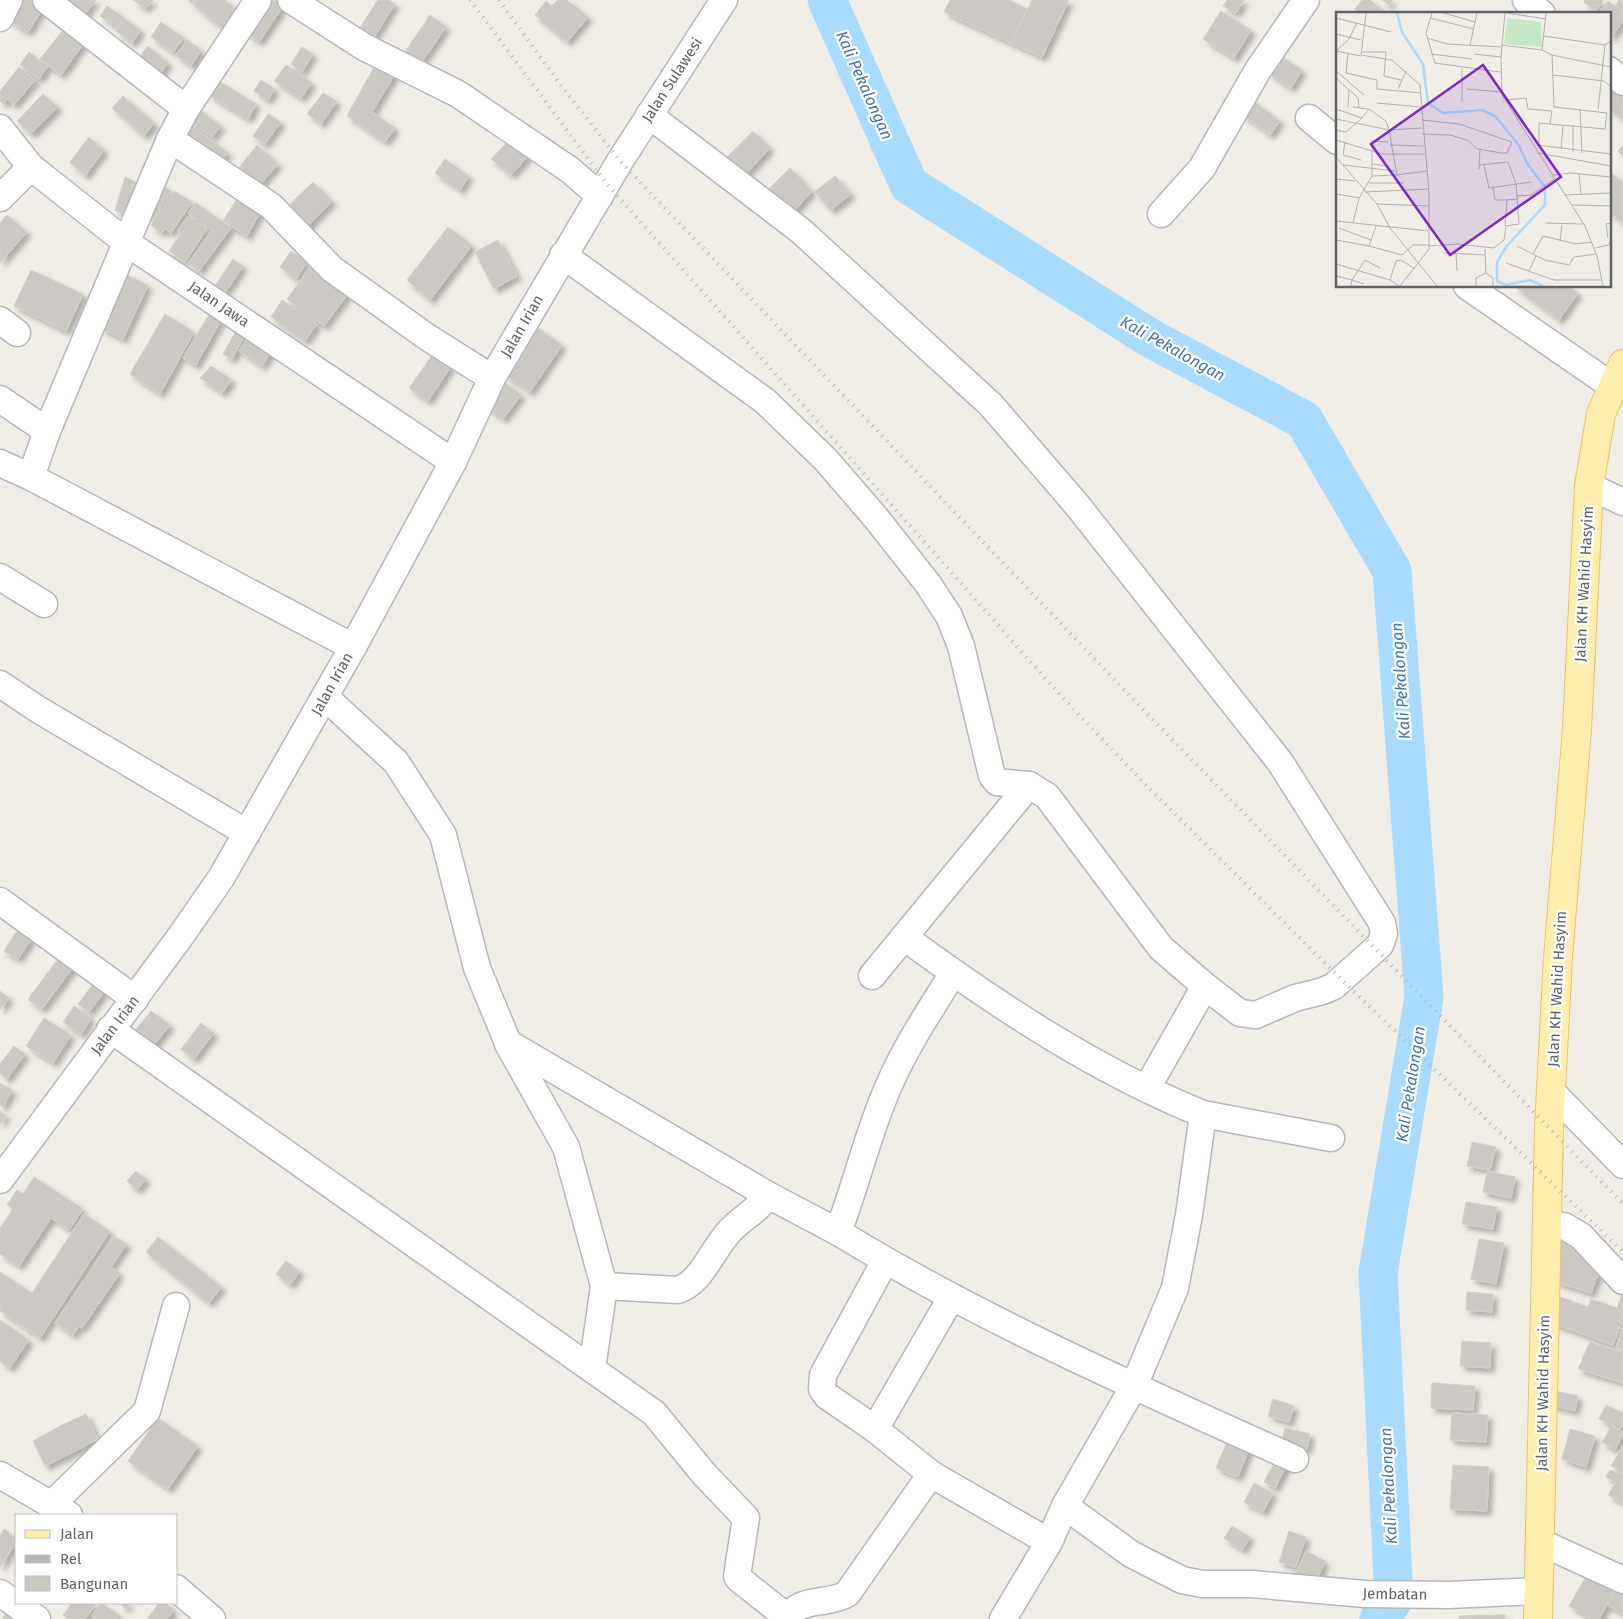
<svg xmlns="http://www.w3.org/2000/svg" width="1623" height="1619" viewBox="0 0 1623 1619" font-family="'Fira Sans',sans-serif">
<defs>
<filter id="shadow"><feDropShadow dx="4.5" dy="4.5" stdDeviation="2.5" flood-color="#0004"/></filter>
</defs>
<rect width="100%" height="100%" fill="#f0eee7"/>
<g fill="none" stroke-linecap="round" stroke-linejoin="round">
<path stroke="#a9dbfe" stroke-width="39" d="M827,0L909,185L1150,338L1304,420L1392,571L1424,997L1378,1273L1394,1599L1379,1619"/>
</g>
<g fill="#ccc9c4" stroke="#d5d0c5" filter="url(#shadow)">
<path d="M22,0H31L44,7L28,32L9,21Z"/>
<path d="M53,0H96L81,19Z"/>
<path d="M133,0H152L153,1L145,8Z"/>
<path d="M188,0H225L237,10L222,28Z"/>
<path d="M265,0L286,2L259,42L244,31Z"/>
<path d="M378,0H389L395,4L373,39L359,29Z"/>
<path d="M558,0H567L588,17L567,42L535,15L546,1L552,6Z"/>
<path d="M950,0H1010L1027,9L1011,43L944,12Z"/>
<path d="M1032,0H1069L1042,57L1011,43Z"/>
<path d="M1227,0H1244L1236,13L1223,6Z"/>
<path d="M1362,0H1370L1380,8L1376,14H1361L1355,9Z"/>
<path d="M1382,0H1393L1389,5Z"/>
<path d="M1585,0H1601L1603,1L1596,11L1584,2Z"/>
<path d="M1619,0H1623V21L1611,37L1609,36V14H1598L1608,1L1615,6Z"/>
<path d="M107,6L141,30L132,43L116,31L118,28L100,16Z"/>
<path d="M1221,11L1251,30L1234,58L1203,39Z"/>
<path d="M430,15L446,27L421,63L405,52Z"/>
<path d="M161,22L184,38L173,52L151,37Z"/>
<path d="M67,25L87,39L61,75L40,59Z"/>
<path d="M187,40L201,50L191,66L176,55Z"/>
<path d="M148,46L168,63L154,82L132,66Z"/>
<path d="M302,47L313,54L302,72L291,64Z"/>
<path d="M29,52L48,66L39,79L20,65Z"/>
<path d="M1279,55L1302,70L1291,88L1268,73Z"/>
<path d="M379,58L396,72L372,112L395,128L385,142L347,116Z"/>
<path d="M286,65L312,83L301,98L274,81Z"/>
<path d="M19,67L35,80L14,105L7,99L3,104L0,101V91Z"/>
<path d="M261,80L275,89L268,100L254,91Z"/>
<path d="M219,81L256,104L248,119L209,95Z"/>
<path d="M1609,82L1623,93V119L1609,108Z"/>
<path d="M323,93L337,101L321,124L307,114Z"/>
<path d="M43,94L58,107L31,134L17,121Z"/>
<path d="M123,96L154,123L144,136L112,108Z"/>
<path d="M1251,99L1280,121L1270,135L1240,113Z"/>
<path d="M192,104L221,126L212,137L183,116Z"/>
<path d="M268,114L281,122L265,144L253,136Z"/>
<path d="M189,123L228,153L218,165L178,138Z"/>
<path d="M753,131L770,148L745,175L726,158Z"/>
<path d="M89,137L104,150L85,176L70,162Z"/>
<path d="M510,139L529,155L511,175L491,159Z"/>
<path d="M257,145L278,164L258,187L237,170Z"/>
<path d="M1623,145V156L1618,151Z"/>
<path d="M445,159L469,176L460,190L435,173Z"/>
<path d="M790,168L812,191L788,218L763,195Z"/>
<path d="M1610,172L1623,183V222L1609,212Z"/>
<path d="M835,176L851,194L831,210L814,192Z"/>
<path d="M125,177L146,187L133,222L115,210Z"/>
<path d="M313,182L332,201L306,228L286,208Z"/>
<path d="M159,184L171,191L154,218L142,211Z"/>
<path d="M174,191L192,202L171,233L165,229L162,233L151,225Z"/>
<path d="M242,191L264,205L247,236L223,221Z"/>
<path d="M196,203L231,228L199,271L188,263L212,230L188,213Z"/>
<path d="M7,215L27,232L0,263V223Z"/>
<path d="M188,216L207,229L185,262L169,251L181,233L178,231Z"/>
<path d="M448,227L472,245L430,300L407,280Z"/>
<path d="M498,240L517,276L494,289L475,252Z"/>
<path d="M291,251L307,262L296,279L280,267Z"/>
<path d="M233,259L243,266L225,293L215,286Z"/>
<path d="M313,263L351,290L324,326L287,299Z"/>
<path d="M31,270L83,294L66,331L14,306Z"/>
<path d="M125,274L148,285L123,339L100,328Z"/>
<path d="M1514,286H1569L1578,293L1559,320Z"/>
<path d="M282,300L317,324L305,341L271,317Z"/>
<path d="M210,313L221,320L196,365L183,358Z"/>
<path d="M165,314L194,332L160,394L130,374Z"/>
<path d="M537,327L562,345L530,392L505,375Z"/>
<path d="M237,329L246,333L232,359L223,354Z"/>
<path d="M250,334L273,349L262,366L239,351Z"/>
<path d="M433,354L451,366L428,401L409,388Z"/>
<path d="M211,366L232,380L222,393L200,378Z"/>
<path d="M503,381L521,395L503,419L486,407Z"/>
<path d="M18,929L32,938L18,959L4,951Z"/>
<path d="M61,955L75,965L42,1009L28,999Z"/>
<path d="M96,980L107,988L89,1012L78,1004Z"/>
<path d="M0,991L9,998L0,1010Z"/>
<path d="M74,1006L91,1018L81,1034L63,1022Z"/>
<path d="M151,1011L170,1025L151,1049L132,1034Z"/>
<path d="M44,1018L71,1035L53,1063L26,1046Z"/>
<path d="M201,1023L214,1033L194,1059L181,1049Z"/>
<path d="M14,1046L25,1054L7,1079L0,1073V1064Z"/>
<path d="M0,1083L12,1090L3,1107L0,1105Z"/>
<path d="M0,1111L6,1116L0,1124Z"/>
<path d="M1472,1142L1496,1147L1490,1170L1467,1166Z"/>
<path d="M136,1171L146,1179L137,1190L127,1181Z"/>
<path d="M1487,1171L1515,1177L1511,1198L1483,1192Z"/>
<path d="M34,1177L83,1209L69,1230L51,1218L19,1266L0,1254V1228L13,1209L7,1205L17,1190L23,1194Z"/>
<path d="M1466,1202L1497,1207L1493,1229L1462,1224Z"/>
<path d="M84,1214L110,1231L40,1338L0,1311V1272L32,1293Z"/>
<path d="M114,1236L127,1244L111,1267L120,1273L82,1328L79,1326L73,1335L55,1323Z"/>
<path d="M1556,1236L1600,1269L1591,1293L1556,1282Z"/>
<path d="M158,1237L222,1287L209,1303L146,1252Z"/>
<path d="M1479,1239L1504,1243L1496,1284L1471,1279Z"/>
<path d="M286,1261L300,1271L290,1285L276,1274Z"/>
<path d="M1467,1292L1493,1294L1492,1312L1466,1310Z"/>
<path d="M1623,1292V1320L1613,1345L1549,1322L1558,1296L1588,1307L1591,1299L1617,1308Z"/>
<path d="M0,1320L29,1340L10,1368L0,1361Z"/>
<path d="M1623,1326V1350L1616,1347Z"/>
<path d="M1462,1341L1491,1343L1490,1368L1460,1366Z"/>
<path d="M1590,1342L1623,1353V1383L1578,1369Z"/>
<path d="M1432,1383L1475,1386L1473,1410L1431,1408Z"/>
<path d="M1555,1391L1578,1396L1575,1411L1551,1405Z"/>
<path d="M1273,1399L1294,1406L1289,1422L1268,1416Z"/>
<path d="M1606,1405L1623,1413V1423L1620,1429L1599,1419Z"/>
<path d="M1452,1413L1488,1415L1486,1442L1450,1440Z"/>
<path d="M86,1414L98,1439L73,1452L60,1426Z"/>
<path d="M158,1418L198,1446L168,1489L128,1461Z"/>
<path d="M60,1426L73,1452L45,1466L33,1441Z"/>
<path d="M1611,1427L1623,1433L1615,1450L1602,1442Z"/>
<path d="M1285,1428L1310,1434L1307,1450L1281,1443Z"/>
<path d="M1570,1429L1595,1436L1586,1467L1562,1459Z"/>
<path d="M1230,1435L1251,1444L1238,1477L1216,1468Z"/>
<path d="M1623,1446V1473L1611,1466Z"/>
<path d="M1278,1456L1289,1461L1275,1488L1264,1482Z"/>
<path d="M1453,1465L1489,1467L1487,1511L1450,1509Z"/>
<path d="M1610,1470L1623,1475V1503L1608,1495L1616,1482L1606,1477Z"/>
<path d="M1254,1483L1273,1493L1263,1512L1244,1502Z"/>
<path d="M1232,1526L1250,1537L1242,1550L1224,1538Z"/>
<path d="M4,1529L16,1538V1543L0,1567V1535Z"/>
<path d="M1289,1531L1306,1537L1296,1567L1279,1562Z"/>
<path d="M1306,1551L1325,1561L1318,1578L1295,1575Z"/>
<path d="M1592,1566L1620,1582L1599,1619H1592L1569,1606Z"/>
<path d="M1620,1581L1623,1583V1614L1607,1605Z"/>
<path d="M72,1603H97L85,1619H68L63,1615Z"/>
<path d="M101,1603L119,1615L116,1619H96L92,1616Z"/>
<path d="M119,1603H130L126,1609Z"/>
<path d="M159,1603H165L174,1610L167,1619H147Z"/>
<path d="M7,1612L17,1619H2Z"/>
<path d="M1505,1615V1619H1459V1616Z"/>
</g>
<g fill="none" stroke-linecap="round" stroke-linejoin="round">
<g stroke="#b4b7bb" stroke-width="29">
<g id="minor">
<path d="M46,0L186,109"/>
<path d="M258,0L186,109L170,139L47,431L31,477L353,647"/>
<path d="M291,0L364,47L458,94L570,170L600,196"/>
<path d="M1526,0L1542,14"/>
<path d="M0,18L9,0"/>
<path d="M1609,70L1623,82"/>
<path d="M1309,118L1337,141"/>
<path d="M0,128L31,167L127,243L453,462"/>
<path d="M170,139L271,206L332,269L427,337L492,378"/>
<path d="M0,198L31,167"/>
<path d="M1161,214L1202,168L1258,70L1306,0"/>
<path d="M563,255L765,401L826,460L876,518L928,584L949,616L961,646L992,776L997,782L1029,785L1047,796L1161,948L1205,986L1240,1013L1256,1015L1295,998L1323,991L1334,986L1380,945L1384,934L1382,923L1280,762L1077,505L991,405L801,231L649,115"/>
<path d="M1467,286L1612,386"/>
<path d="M0,320L17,333"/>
<path d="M0,399L47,431"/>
<path d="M0,463L31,477"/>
<path d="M1589,486L1623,502"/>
<path d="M0,577L44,604"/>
<path d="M0,684L39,710L247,833"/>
<path d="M325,697L396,762L443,835L477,968L508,1043L768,1195L838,1232"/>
<path d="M0,901L135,999"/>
<path d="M904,937C997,1005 1096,1071 1203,1114L1189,1215L1175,1288L1134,1386L1065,1506L1049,1542L1003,1619"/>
<path d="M953,973C931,1009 907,1044 890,1083C868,1131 857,1183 838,1232C983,1321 1140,1389 1295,1459"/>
<path d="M872,976L1029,785"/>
<path d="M110,1029L654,1413L704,1474L746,1518L737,1576L739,1579L787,1617"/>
<path d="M508,1044L566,1147L604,1286L592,1369"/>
<path d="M1147,1088L1205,986"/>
<path d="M1552,1092L1623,1165"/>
<path d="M1203,1114L1331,1138"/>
<path d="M0,1180L180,937L221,878L353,647L453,462L492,378L620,161L724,0"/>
<path d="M1547,1226H1564L1581,1236L1623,1281"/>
<path d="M885,1261L823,1375L822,1389L827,1396L875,1429L931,1474"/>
<path d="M604,1286L678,1290C702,1282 712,1250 729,1232C741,1218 758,1211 768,1195"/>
<path d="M875,1429L951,1298"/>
<path d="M0,1475L69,1515"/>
<path d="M51,1505L147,1411L176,1306"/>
<path d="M1065,1506L1131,1554L1182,1580L1202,1584H1252L1365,1594L1449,1595L1539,1591"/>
<path d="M1540,1542L1623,1580"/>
<path d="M176,1588L212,1619"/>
<path d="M0,1593L37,1619"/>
<path d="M786,1619C802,1595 826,1606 847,1594L931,1474L1049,1542"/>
</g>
</g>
<g stroke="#f0c360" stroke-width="30">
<path id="major" d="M1538,1619L1549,1127L1558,957L1577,729L1589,486L1601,414L1623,364"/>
</g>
<use href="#minor" stroke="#fff" stroke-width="26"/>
<use href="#major" stroke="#feefae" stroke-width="28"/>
<g stroke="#b5b6b7" stroke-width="4" stroke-dasharray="1 6" stroke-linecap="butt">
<path d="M470,0L607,184L1061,696L1146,785L1332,970L1623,1252"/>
<path d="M499,0L560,84L620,161L1130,696L1623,1204"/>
</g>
</g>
<g text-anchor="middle" stroke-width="4.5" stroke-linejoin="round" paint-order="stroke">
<g font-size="15" fill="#5e6267" stroke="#fff">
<text transform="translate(672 80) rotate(-57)" y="5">Jalan Sulawesi</text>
<text transform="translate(219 304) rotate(34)" y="5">Jalan Jawa</text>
<text transform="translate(522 326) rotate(-60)" y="5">Jalan Irian</text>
<text transform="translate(1584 584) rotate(-87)" y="5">Jalan KH Wahid Hasyim</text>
<text transform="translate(332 684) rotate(-61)" y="5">Jalan Irian</text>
<text transform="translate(1557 989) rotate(-87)" y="5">Jalan KH Wahid Hasyim</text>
<text transform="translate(115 1025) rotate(-53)" y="5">Jalan Irian</text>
<text transform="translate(1543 1393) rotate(-89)" y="5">Jalan KH Wahid Hasyim</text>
<text transform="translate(1395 1594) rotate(1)" y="5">Jembatan</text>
</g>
<g font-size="16" font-style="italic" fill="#4176a8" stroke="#fff">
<text transform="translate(865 85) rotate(66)" y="6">Kali Pekalongan</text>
<text transform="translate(1173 348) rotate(29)" y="6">Kali Pekalongan</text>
<text transform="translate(1400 681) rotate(-94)" y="6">Kali Pekalongan</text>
<text transform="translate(1410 1084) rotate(-81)" y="6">Kali Pekalongan</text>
<text transform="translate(1388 1486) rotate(-93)" y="6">Kali Pekalongan</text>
</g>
</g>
<g transform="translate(1336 12)">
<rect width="275" height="275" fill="#f0eee7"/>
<path d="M171,6L205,10L206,35L168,32Z" fill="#c5e7c4"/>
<path fill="none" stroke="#a9dbfe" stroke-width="2.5" d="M61,1L66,20L87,52L92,91L107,101L146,98L159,104L182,132L192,153L209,175V193L170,235L161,250V269L170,273L194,268L207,274"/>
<path fill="none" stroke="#b2b2b0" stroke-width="1" d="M30,1L25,43L56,48L84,73L93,181V237L64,274M96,1L90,21L99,51L164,60M108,1L139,10M169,1L165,45L166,83L249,214L261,244L267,274M171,1L210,7M0,6L55,20M94,6L138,17M0,22L25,28M208,24L269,33L275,29M91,26L111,32L165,35M134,33L141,1M165,33L206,38L210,1M206,38L216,43L218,95L271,101L269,117L214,112M0,39L13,27L21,11M0,39L25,44M25,40H50L48,64L65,68M12,42L10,61L41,68V77L85,81M95,42L136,47M138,42L165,45M216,43L275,55M0,59L28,83M217,63L268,69L275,75M0,66L22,86L23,96M62,77L70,59M131,77L165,80M169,88L190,86L192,97L216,99L214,112L203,111V133M126,90V56M41,91L85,95M12,95L13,78M17,95L32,97M0,97L26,106L10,120L0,118M244,97L246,141M262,98L269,33M26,106L33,97L50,109L53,118L86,116M0,107L53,118L61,163L91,159M86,108L123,112L176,130L171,141H166L141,137L131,128L114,123L86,122M0,128L46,142H89M9,130L7,143L25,148M54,133L88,134M201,133L275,142M225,137L227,113M237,140V114M202,141L275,154M0,145L41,192L54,216L101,274M36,152L53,154M7,153L59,159M148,153L153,176L195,170M143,157L144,136M243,162L245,182M217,163L234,161L275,165M36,164L61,163M0,167L19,169M33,171H68M157,176L159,188H171M29,180L93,177M0,182L23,186M228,183L275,181M181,184L195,183L218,167M41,192L93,194M236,193L275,194M0,209L92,219M17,211L23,186L36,164V129L53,130M210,211L247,212M169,214L171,188L182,187M3,216L35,228M272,226L270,212L275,211M0,228L33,234L40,214M224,229L226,213M33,234L66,243L77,233H93M93,234L121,232L158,236L168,228L170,214L183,212L180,172L172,150L143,153M181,234L209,248L233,253L238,245L260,242M259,236L273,233L275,225M149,237L150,261L157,266V274M108,241L149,243M120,242L121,259M197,242L207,224L240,232L256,230M170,251L218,268H266M0,252L54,268L63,274M193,259L200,244M0,264L16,268L15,274M54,268L60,249L65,248L79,257M28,272L16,268L29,248L44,256M140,274V266L150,261"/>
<path fill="#7b2cbf" fill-opacity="0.15" stroke="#7b2cbf" stroke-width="2.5" d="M147,53L225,165L114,243L35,132Z"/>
<rect width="275" height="275" fill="none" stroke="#5e6267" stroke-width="2.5"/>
</g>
<rect x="15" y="1514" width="162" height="90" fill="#ffffff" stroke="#bfc0c2"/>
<rect x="25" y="1530" width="25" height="8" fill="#feefae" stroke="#bfc0c2"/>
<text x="60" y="1539" font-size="15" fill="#5e6267">Jalan</text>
<rect x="25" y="1555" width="25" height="8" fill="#b5b6b7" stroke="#bfc0c2"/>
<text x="60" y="1564" font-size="15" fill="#5e6267">Rel</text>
<rect x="25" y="1576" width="25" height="15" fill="#ccc9c4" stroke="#bfc0c2"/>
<text x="60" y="1589" font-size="15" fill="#5e6267">Bangunan</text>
</svg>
